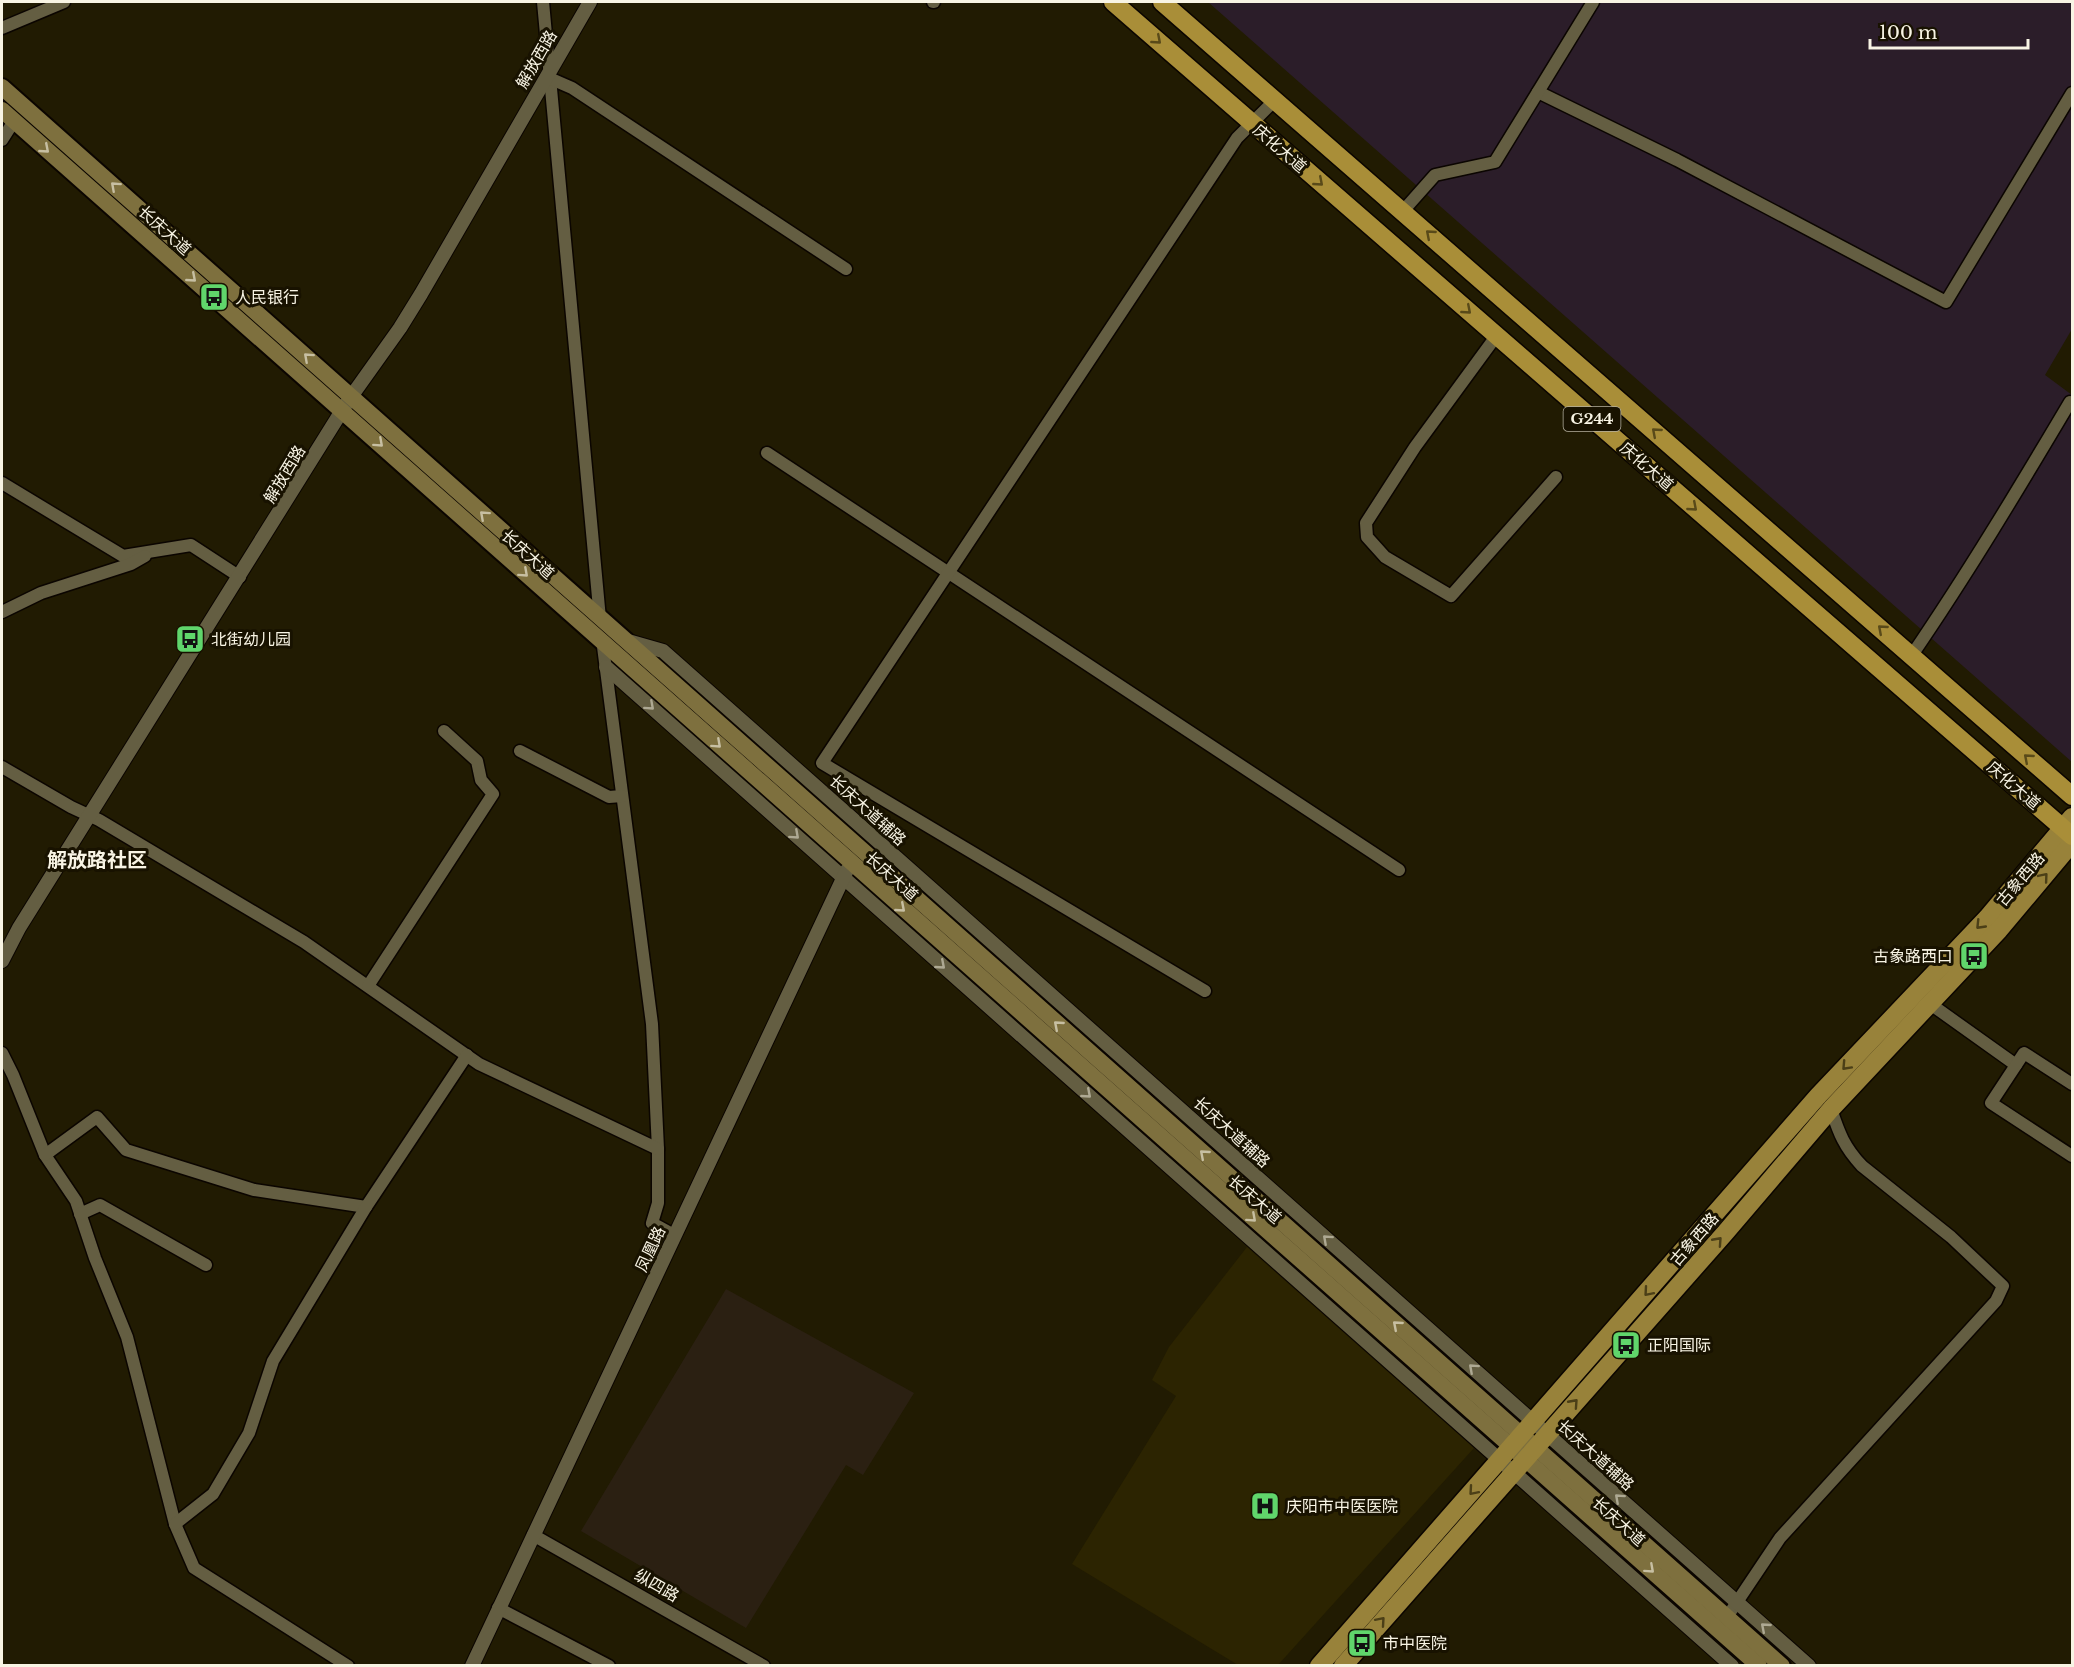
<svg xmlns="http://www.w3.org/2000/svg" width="2074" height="1667" viewBox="0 0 2074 1667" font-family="'Libre Baskerville','Noto Sans SC',serif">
<rect width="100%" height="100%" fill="#211b02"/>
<path fill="#2c2401" d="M1247,1247L1474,1448L1278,1665H1238L1072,1564L1176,1396L1152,1380L1169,1347Z"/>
<path fill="#2b1d29" d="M1208,2H2072V329L2045,375L2072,395V762Z"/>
<path fill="#2b2012" d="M726,1289L914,1393L863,1475L846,1465L746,1628L581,1531Z"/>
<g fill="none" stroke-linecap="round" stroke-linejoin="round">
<g stroke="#0b0500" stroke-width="15">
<g id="minor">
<path d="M543,2L600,619"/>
<path d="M933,2H934"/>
<path d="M2,28L64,2"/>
<path d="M549,78L572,88L846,269"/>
<path d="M1538,92L1677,160L1946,302L2072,93"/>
<path d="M2,140L14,121"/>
<path d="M1403,211L1435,175L1495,162L1593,2"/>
<path d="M1497,335L1415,447L1366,523L1367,537L1385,557L1451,596L1556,477"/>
<path d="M767,453L1399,870"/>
<path d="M2,483L123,556L191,545L240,577"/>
<path d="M2,612L41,593L131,564L145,556"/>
<path d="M602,639L652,1024L658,1149V1203L652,1223L674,1235"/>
<path d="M1912,655C1968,573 2019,488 2070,402L2072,403"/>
<path d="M520,751L609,797L622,796"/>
<path d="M2,767L71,807L99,820L304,942L479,1064L658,1149"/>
<path d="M368,986L493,794L481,780L477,761L444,731"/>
<path d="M1205,991L822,763L1237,138L1275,100"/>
<path d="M1929,1003L2016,1065"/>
<path d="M2,1053L13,1075L45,1155L76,1201L95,1258L127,1337L175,1524L194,1568L348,1666"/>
<path d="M2072,1084L2024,1053L1991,1103L2072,1156"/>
<path d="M45,1155L97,1117L126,1150L254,1190L366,1207"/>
<path d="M80,1214L100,1205L206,1265"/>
<path d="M175,1524L213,1494L249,1433L273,1361L366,1207L467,1055"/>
<path d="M533,1535L764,1666"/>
<path d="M498,1608L609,1666"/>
<path d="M1727,1617L1780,1538L1996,1301L2003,1286L1951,1237L1862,1166C1844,1147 1839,1133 1831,1109"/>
</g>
</g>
<g stroke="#0b0500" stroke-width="16">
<g id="tertiary">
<path d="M628,641L663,651L1809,1666"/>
<path d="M606,667L1732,1666"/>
<path d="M2,961L19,928L348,401L400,328L421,294L590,2"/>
<path d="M472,1666L847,870"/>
</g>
</g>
<g stroke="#0b0500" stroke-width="20">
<g id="secondary">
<path d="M2,87L1782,1666"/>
<path d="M2,110L1759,1666"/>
</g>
</g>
<g stroke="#0b0500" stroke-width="21">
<g id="primary">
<path d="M1319,1666L1818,1096L1987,918L2072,817"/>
<path d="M1343,1666L1725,1233L1831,1109L1999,930L2072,843"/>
</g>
</g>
<g stroke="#0b0500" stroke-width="21">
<g id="trunk">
<path d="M1113,2L2072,836"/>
<path d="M1162,2L2072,796"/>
</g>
</g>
<use href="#minor" stroke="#645e42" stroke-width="12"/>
<use href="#tertiary" stroke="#645e42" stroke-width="14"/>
<use href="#secondary" stroke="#7e703e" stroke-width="16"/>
<use href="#primary" stroke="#98823a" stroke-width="18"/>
<use href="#trunk" stroke="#a98e38" stroke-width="18"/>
</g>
<defs><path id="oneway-chevron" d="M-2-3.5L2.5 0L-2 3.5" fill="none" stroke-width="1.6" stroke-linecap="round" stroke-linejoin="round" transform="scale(1.5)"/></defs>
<g stroke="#594a19">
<use href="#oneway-chevron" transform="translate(1157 40) rotate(41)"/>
<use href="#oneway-chevron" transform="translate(1319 182) rotate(41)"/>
<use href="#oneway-chevron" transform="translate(1430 234) rotate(-139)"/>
<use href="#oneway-chevron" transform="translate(1467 310) rotate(41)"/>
<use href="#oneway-chevron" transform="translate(1656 432) rotate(-139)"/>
<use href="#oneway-chevron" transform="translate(1693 507) rotate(41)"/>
<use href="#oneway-chevron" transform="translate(1882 629) rotate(-139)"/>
<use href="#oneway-chevron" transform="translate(2028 758) rotate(-139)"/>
</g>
<g stroke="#c7bfa2">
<use href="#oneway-chevron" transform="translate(45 149) rotate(41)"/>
<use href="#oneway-chevron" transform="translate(115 186) rotate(-138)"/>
<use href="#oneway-chevron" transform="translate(192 278) rotate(41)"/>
<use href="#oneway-chevron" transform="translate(308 357) rotate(-138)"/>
<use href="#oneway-chevron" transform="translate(379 443) rotate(42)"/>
<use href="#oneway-chevron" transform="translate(484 515) rotate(-138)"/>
<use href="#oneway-chevron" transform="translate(524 573) rotate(42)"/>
<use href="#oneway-chevron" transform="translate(717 744) rotate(42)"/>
<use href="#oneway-chevron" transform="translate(901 908) rotate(41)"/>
<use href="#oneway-chevron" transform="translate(1058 1025) rotate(-139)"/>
<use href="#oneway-chevron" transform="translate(1204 1154) rotate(-139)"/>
<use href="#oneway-chevron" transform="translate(1252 1218) rotate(42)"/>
<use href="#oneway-chevron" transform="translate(1397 1325) rotate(-139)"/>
<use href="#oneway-chevron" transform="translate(1650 1569) rotate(42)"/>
</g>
<g stroke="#aea993">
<use href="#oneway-chevron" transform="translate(650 706) rotate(42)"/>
<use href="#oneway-chevron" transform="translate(795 835) rotate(42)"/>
<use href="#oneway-chevron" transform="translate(941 965) rotate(41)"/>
<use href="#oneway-chevron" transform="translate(1087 1094) rotate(41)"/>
<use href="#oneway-chevron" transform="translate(1327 1239) rotate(-138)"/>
<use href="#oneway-chevron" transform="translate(1473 1368) rotate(-138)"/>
<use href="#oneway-chevron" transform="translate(1619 1498) rotate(-138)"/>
<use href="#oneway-chevron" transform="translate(1765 1627) rotate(-139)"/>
</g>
<g stroke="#4b3f17">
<use href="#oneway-chevron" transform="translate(2044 877) rotate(-50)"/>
<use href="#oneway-chevron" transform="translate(1980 925) rotate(134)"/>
<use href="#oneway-chevron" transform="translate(1846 1066) rotate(133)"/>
<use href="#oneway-chevron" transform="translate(1718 1241) rotate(-48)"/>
<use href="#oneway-chevron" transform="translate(1648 1292) rotate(131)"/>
<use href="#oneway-chevron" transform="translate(1574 1403) rotate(-48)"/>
<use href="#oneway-chevron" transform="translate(1473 1491) rotate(131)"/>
<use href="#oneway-chevron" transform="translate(1381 1621) rotate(-49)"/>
</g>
<defs>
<g id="bus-square" transform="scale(1.5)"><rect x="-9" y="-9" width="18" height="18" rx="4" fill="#60d56b" stroke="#181200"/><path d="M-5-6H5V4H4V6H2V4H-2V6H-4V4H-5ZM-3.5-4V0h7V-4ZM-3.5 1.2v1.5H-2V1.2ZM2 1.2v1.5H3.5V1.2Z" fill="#111"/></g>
<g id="hospital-square" transform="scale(1.5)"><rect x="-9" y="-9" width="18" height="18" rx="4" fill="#60d56b" stroke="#181200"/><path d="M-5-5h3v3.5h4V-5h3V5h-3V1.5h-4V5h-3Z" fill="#111"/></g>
</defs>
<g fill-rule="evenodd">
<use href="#bus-square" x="214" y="297"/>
<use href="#bus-square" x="190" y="639"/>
<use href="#bus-square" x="1974" y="956"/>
<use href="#bus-square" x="1626" y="1345"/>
<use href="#hospital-square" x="1265" y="1506"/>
<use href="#bus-square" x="1362" y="1643"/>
</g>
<g text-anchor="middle" stroke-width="6" stroke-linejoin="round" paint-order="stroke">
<rect fill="#181200" stroke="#b5b0a0" stroke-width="1.5" x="1563.5" y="407" width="57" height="24" rx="4.5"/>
<g font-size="15" font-weight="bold" fill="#f8f4e4">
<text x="1592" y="424">G244</text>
</g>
<g font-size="16" fill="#f8f4e4" stroke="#181200">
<text transform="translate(536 59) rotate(-60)" y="6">解放西路</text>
<text transform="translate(1280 148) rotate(41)" y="6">庆化大道</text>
<text transform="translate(165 230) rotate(42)" y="6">长庆大道</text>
<text transform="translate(1647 466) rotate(41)" y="6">庆化大道</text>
<text transform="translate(284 474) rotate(-59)" y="6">解放西路</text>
<text transform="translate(528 554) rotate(42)" y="6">长庆大道</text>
<text transform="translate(2014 785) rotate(41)" y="6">庆化大道</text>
<text transform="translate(868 810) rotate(42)" y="6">长庆大道辅路</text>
<text transform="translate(892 876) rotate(42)" y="6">长庆大道</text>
<text transform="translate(2020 879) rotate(-50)" y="6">古象西路</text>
<text transform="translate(1232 1132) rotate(42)" y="6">长庆大道辅路</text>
<text transform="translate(1255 1199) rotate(41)" y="6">长庆大道</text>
<text transform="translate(1694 1239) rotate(-49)" y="6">古象西路</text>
<text transform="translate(650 1249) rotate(-65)" y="6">凤凰路</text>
<text transform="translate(1596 1455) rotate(42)" y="6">长庆大道辅路</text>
<text transform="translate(1619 1521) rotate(42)" y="6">长庆大道</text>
<text transform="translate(657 1585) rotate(30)" y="6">纵四路</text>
</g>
<g font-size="16" fill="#f8f4e4" stroke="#181200" text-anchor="start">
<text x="235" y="303">人民银行</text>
<text x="211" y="645">北街幼儿园</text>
<text x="1953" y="962" text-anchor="end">古象路西口</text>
<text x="1647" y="1351">正阳国际</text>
<text x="1286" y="1512">庆阳市中医医院</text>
<text x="1383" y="1649">市中医院</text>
</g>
<g font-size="20" font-weight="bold" fill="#f8f4e4" stroke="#181200">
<text x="97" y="867">解放路社区</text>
</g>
</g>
<rect width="2074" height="1667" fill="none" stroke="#f8f4e4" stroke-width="6"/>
<path d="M1870 39v9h158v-9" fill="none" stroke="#f8f4e4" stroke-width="3"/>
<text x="1879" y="39" font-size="18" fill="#f8f4e4" stroke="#181200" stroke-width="4.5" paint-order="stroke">100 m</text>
</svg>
